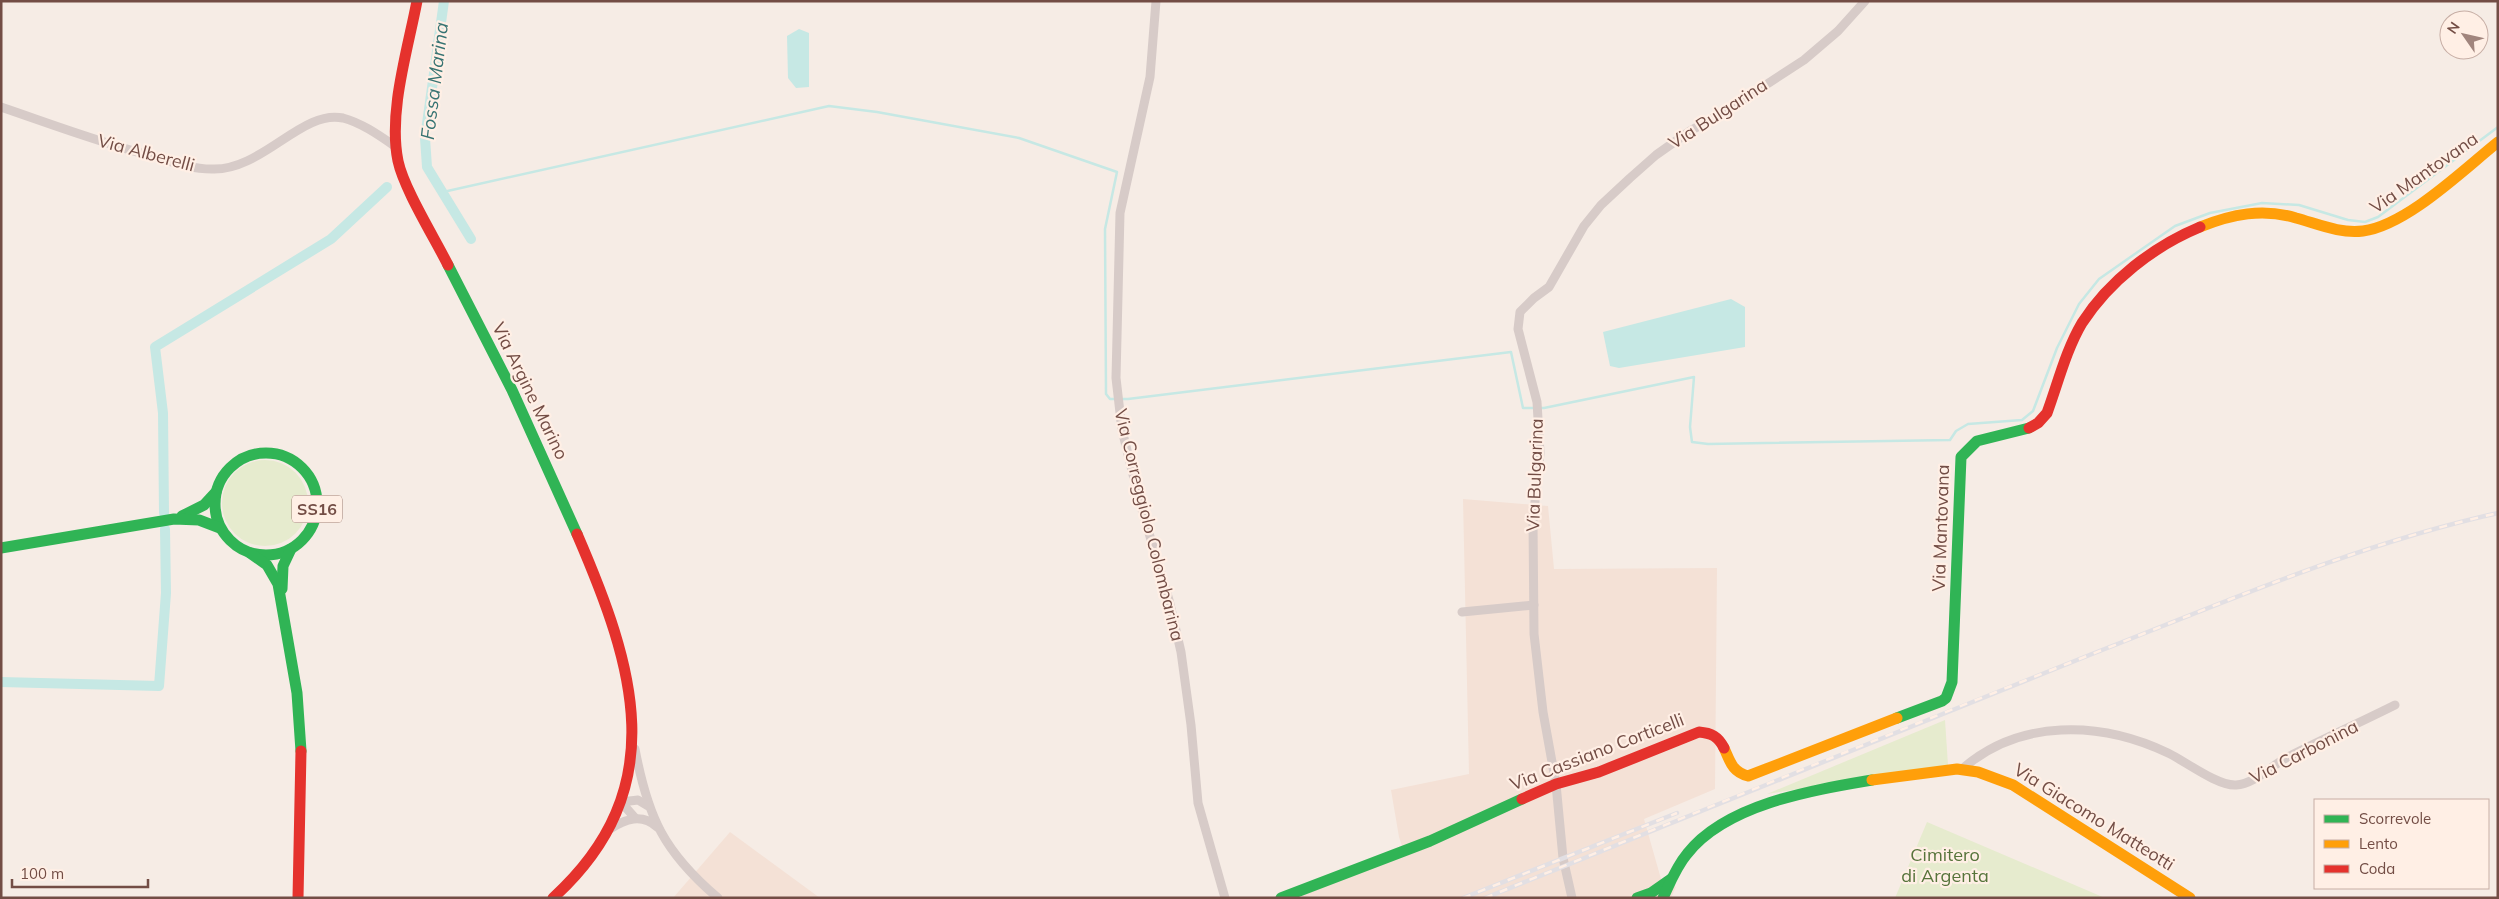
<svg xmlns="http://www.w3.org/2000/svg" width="2499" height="899" viewBox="0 0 2499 899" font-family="Mulish,sans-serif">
<rect width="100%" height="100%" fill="#f6ece5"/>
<g fill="#f4e1d6">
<path d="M1463,499L1548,506L1554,569L1717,568L1715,789L1644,819L1661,879L1676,887L1671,898H1296L1405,855L1399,837L1391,790L1469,774Z"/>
<path d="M730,832L820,898H673Z"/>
</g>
<g fill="#e6ebce">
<circle cx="265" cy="503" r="43"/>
<path d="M1945,720L1948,765L1767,794Z"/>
<path d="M1927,822L2105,898H1895Z"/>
</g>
<g fill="#c6e8e4">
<path d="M799,29L809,33V87L796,88L788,78L787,36Z"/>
<path d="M1731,299L1745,307V347L1619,368L1610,366L1603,332Z"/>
</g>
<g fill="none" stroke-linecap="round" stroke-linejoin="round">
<path stroke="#c6e8e4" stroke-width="2.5" d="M443,192L829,106L877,112L1019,138L1117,172L1105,229L1106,394L1110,399H1128L1511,352L1523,408H1544L1694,377L1690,427L1692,442L1708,444L1950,440L1956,431L1968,424L2022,420L2033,411L2057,348L2079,304L2099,279L2175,226L2210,213L2262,203L2299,205L2348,220L2365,222L2378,217L2498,127"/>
<g stroke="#c6e8e4" stroke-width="10">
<path d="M444,1L425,138L427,167L471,239"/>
<path d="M164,513L163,413L155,347L331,239L387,187"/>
<path d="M1,682L159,686L166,593L165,529"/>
</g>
<g stroke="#d7cbc8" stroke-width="9">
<path d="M1156,1L1150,77L1120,213L1116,378L1122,430L1140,503L1169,600L1181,652L1191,725L1198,803L1225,898"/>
<path d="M1,107C51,124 101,143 152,156C172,162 191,169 212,169C262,171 302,109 343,118C362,123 380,136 396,147"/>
<path d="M1462,612L1534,605"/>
<path d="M635,749C648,818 664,852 718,898"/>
<path d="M1961,770C2019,718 2101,721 2168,753C2185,761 2217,786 2236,785C2254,784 2270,767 2286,758C2321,740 2359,723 2395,705"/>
<path d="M635,818L621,802L638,800L648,806"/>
<path d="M610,829C625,819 642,813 657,827"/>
<path d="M1572,898L1563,858L1556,784L1543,712L1534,634L1533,521L1540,453L1537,402L1518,329L1520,312L1534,298L1549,287L1584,226L1601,205L1630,178L1656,155L1690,131L1729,109L1804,60L1838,31L1865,1"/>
</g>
<g stroke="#30b455" stroke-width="11">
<path d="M448,265L512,390L577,534"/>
<circle cx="266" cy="504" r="51"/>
<path d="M182,516L204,505L216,492"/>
<path d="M1,548L174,519L199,520L220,528"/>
<path d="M250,553L267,565L278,584L297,693L301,751"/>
<path d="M282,589L283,566L291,549"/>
<path d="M1897,718L1942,701L1946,698L1952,682L1961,457L1977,441L2029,428"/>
<path d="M1281,898L1430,841L1522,799"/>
<path d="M1637,898L1651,893L1671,879"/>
<path d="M1663,898C1670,883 1676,867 1687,854C1726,804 1813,790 1872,780"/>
</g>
<g stroke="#ff9f0a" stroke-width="11">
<path d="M2200,227C2232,214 2263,208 2296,218C2318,224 2340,234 2363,231C2407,225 2463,170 2498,142"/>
<path d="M1724,748C1730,761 1732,772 1748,776L1897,718"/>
<path d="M1872,780L1957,769L1978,772L2013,785L2190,898"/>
</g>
<g stroke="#e5322d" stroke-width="11">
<path d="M417,1C408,49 388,112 398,161C404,189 434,237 448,265"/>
<path d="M2029,428L2038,423L2047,413C2058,383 2066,350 2082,323C2109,281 2154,246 2200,227"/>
<path d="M1522,799L1556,784L1599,772L1699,732C1711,733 1718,736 1724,748"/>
<path d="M298,898L301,751"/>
<path d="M553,898C674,788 634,666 577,534"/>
</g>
<g stroke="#e2dfe3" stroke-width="4.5">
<g id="rail">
<path d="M1463,898L1677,813"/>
<path d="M1485,898C1687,816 1889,734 2092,654C2225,602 2358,544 2498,513"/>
</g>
</g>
<use href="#rail" stroke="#ffefe5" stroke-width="2.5" stroke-dasharray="8" stroke-linecap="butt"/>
</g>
<g text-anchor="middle" stroke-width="4.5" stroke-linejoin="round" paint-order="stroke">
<rect fill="#ffefe5" stroke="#9d7e75" stroke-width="1" x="292" y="495.5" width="50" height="27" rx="4"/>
<g font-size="16" font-weight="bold" fill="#734d45">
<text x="317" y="515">SS16</text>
</g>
<g font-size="18" fill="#734d45" stroke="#ffefe5">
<text transform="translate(1718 114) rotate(-33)" y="6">Via Bulgarina</text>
<text transform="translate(146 153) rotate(15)" y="6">Via Alberelli</text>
<text transform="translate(2424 173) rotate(-35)" y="6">Via Mantovana</text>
<text transform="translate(530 391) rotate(64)" y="6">Via Argine Marino</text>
<text transform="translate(1535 475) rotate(-88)" y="6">Via Bulgarina</text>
<text transform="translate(1149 525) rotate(76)" y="6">Via Correggiolo Colombarina</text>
<text transform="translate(1941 528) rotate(-88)" y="6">Via Mantovana</text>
<text transform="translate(1597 752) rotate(-21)" y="6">Via Cassiano Corticelli</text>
<text transform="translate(2304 752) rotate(-27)" y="6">Via Carbonina</text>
<text transform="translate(2094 817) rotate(32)" y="6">Via Giacomo Matteotti</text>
</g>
<g font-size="18" fill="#57743b" stroke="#ffefe5">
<text x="1945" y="861">Cimitero<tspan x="1945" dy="21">di Argenta</tspan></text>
</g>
<g font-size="19" font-style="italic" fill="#367372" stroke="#ffefe5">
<text transform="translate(434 81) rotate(-83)" y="7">Fossa Marina</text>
</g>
</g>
<rect width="2499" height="899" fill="none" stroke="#734d45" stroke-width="5"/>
<rect x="2314" y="799" width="175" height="90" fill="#ffefe5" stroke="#c7aea5"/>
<rect x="2324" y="815" width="25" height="8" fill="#30b455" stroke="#c7aea5"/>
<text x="2359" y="824" font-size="15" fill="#734d45">Scorrevole</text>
<rect x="2324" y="840" width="25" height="8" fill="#ff9f0a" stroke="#c7aea5"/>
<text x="2359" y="849" font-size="15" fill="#734d45">Lento</text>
<rect x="2324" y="865" width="25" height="8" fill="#e5322d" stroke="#c7aea5"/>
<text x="2359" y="874" font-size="15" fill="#734d45">Coda</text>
<g transform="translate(2464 35) rotate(304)"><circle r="24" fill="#ffefe5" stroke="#c7aea5"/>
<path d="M0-4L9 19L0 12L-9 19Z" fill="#a1857d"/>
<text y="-8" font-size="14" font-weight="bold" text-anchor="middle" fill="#734d45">N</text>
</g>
<path d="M12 879v8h136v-8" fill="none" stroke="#734d45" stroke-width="2.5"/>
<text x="20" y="879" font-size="15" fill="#734d45" stroke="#ffefe5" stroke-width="4" paint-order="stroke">100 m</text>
</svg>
